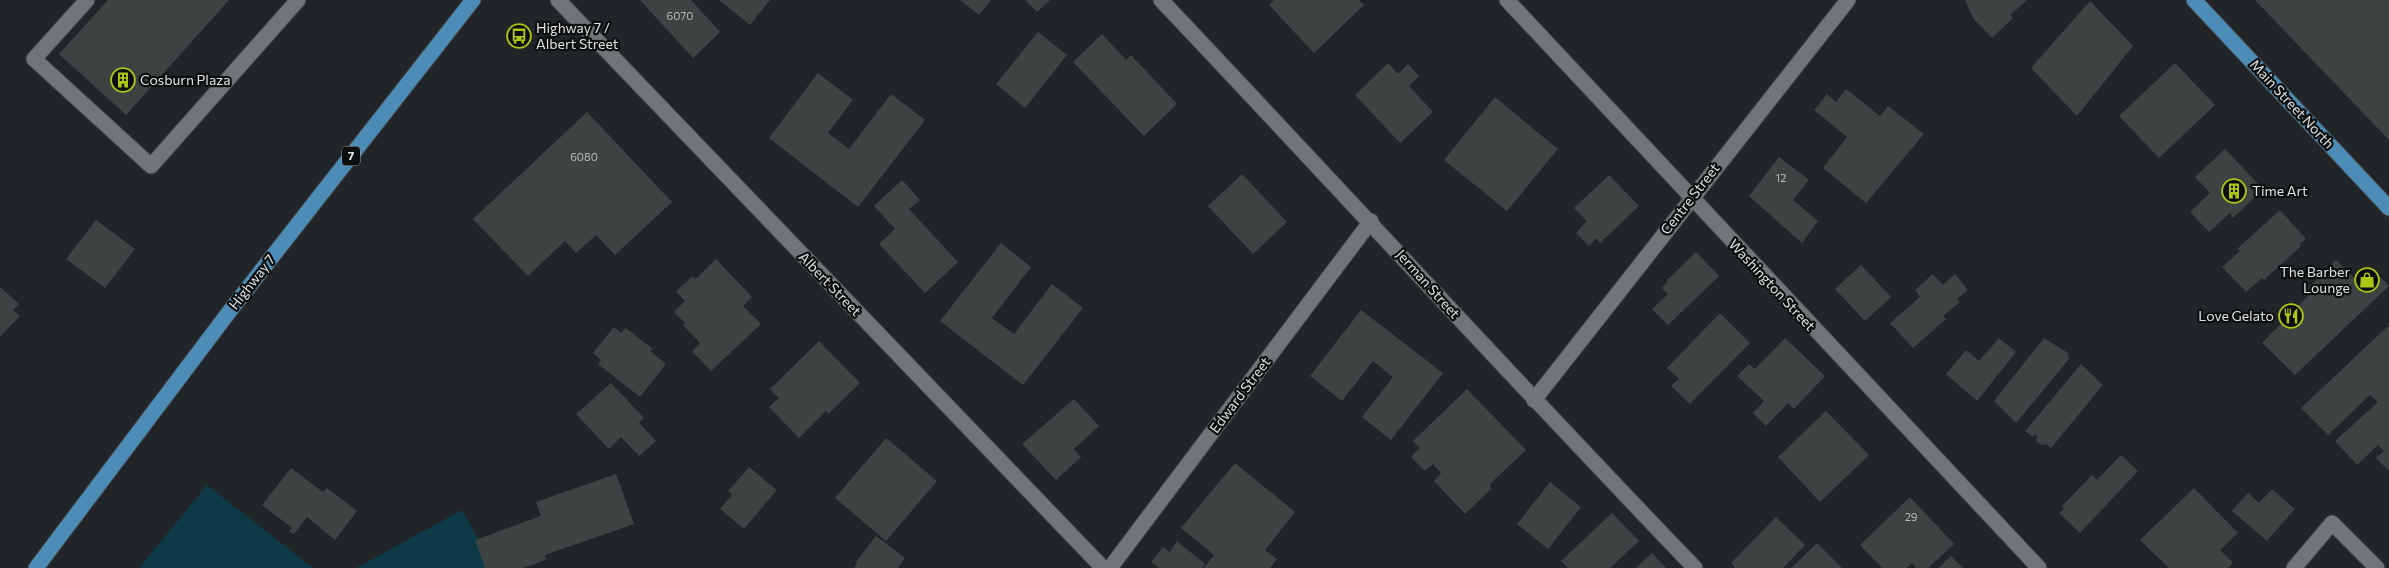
<svg xmlns="http://www.w3.org/2000/svg" width="2389" height="568" viewBox="0 0 2389 568" font-family="Commissioner,sans-serif">
<rect width="100%" height="100%" fill="#212527"/>
<g fill="#0e3a47">
<path d="M207,485L313,568H139Z"/>
<path d="M462,510L495,568H356Z"/>
</g>
<g fill="#3d4242">
<path d="M108,0H229L126,115L59,54Z"/>
<path d="M640,0H691L720,32L693,58Z"/>
<path d="M719,0H770L750,25Z"/>
<path d="M960,0H991L979,15Z"/>
<path d="M1025,0H1050L1037,12Z"/>
<path d="M1274,0H1359L1364,5L1314,53L1269,5Z"/>
<path d="M1965,0H2027L2010,15L2013,18L1992,38L1973,18Z"/>
<path d="M2255,0H2389V140Z"/>
<path d="M2090,1L2133,46L2077,116L2031,68Z"/>
<path d="M1038,32L1067,55L1025,108L996,84Z"/>
<path d="M1102,34L1126,60L1131,55L1177,104L1144,136L1073,62Z"/>
<path d="M1388,63L1398,74L1408,64L1419,76L1409,86L1433,112L1400,143L1355,95Z"/>
<path d="M2175,63L2215,105L2159,158L2119,116Z"/>
<path d="M818,73L853,100L828,133L849,149L891,94L925,120L858,207L769,138Z"/>
<path d="M1846,89L1880,116L1888,106L1924,134L1866,203L1823,168L1847,137L1814,110L1827,94L1836,102Z"/>
<path d="M1495,97L1558,149L1507,211L1444,160Z"/>
<path d="M587,112L672,202L615,255L596,235L576,253L565,241L528,276L473,219Z"/>
<path d="M2225,149L2263,189L2233,218L2230,213L2209,232L2190,212L2210,193L2195,177Z"/>
<path d="M1779,157L1809,180L1793,200L1818,221L1802,243L1749,196Z"/>
<path d="M1242,174L1287,222L1253,254L1208,206Z"/>
<path d="M1609,175L1639,206L1600,243L1596,238L1589,246L1576,233L1587,221L1574,208Z"/>
<path d="M902,180L920,200L909,209L958,262L925,293L879,244L895,229L874,206Z"/>
<path d="M2280,210L2306,239L2299,244L2301,246L2264,280L2262,278L2246,292L2222,267L2240,251L2237,249Z"/>
<path d="M96,220L135,249L105,288L66,259Z"/>
<path d="M1001,243L1031,267L992,318L1014,334L1052,284L1083,308L1023,385L940,321Z"/>
<path d="M1696,252L1719,276L1668,325L1652,309L1668,294L1662,288L1668,281H1666Z"/>
<path d="M716,259L752,297L743,306L761,324L711,371L692,351L700,343L683,325L685,323L674,312L685,301L676,291L693,276L696,279Z"/>
<path d="M2336,260L2355,279L2369,266L2389,286L2295,375L2262,343L2308,296L2304,292Z"/>
<path d="M1861,265L1891,297L1865,321L1835,289Z"/>
<path d="M1933,274L1943,285L1955,274L1968,290L1957,299L1960,302L1943,316L1946,319L1913,348L1890,323L1920,297L1915,290Z"/>
<path d="M0,287L19,304L13,310L20,316L0,337Z"/>
<path d="M1361,310L1443,373L1391,440L1362,417L1393,377L1373,361L1342,401L1310,376Z"/>
<path d="M1720,313L1750,343L1690,404L1671,386L1679,379L1667,368Z"/>
<path d="M2388,326L2389,328V471L2376,458L2384,451L2378,445L2357,465L2335,441L2378,402L2370,395L2328,435L2301,408Z"/>
<path d="M614,327L621,333L626,328L653,349L650,351L666,364L640,397L598,364L601,360L593,353Z"/>
<path d="M1785,338L1825,376L1794,409L1788,403L1766,426L1753,413L1764,401L1737,376L1749,364L1755,369Z"/>
<path d="M1999,338L2016,352L1977,401L1946,374L1966,350L1979,361Z"/>
<path d="M2044,338L2068,353L2069,359L2016,423L1994,401Z"/>
<path d="M819,341L860,383L828,414L826,411L799,438L769,407L779,398L770,389Z"/>
<path d="M2081,364L2103,385L2051,448L2046,444L2041,445L2036,441L2037,436L2035,434L2033,437L2025,431Z"/>
<path d="M611,383L644,418L639,423L656,441L639,456L621,437L609,449L576,414Z"/>
<path d="M1467,389L1526,450L1490,484L1491,489L1465,514L1434,481L1441,473L1433,464L1425,471L1411,457L1419,448L1413,441Z"/>
<path d="M1074,399L1099,426L1074,449L1081,457L1056,480L1022,444Z"/>
<path d="M1826,411L1869,455L1820,502L1778,457Z"/>
<path d="M886,438L937,481L886,541L835,498Z"/>
<path d="M2121,455L2138,471L2080,533L2059,513L2064,508L2062,506L2092,475L2097,480Z"/>
<path d="M1235,463L1295,512L1265,550L1277,559L1270,568H1204L1214,555L1181,528Z"/>
<path d="M749,467L777,490L744,529L720,509L732,495L728,491Z"/>
<path d="M291,468L323,492L327,488L357,511L335,540L307,517L294,534L289,531L292,528L262,505Z"/>
<path d="M616,474L634,524L545,555L546,560L523,568H485L475,540L541,516L536,502Z"/>
<path d="M1550,482L1581,507L1548,549L1517,524Z"/>
<path d="M2194,488L2238,533L2220,550L2233,563L2228,568H2169L2140,540Z"/>
<path d="M2272,489L2295,509L2267,541L2232,511L2248,493L2259,503Z"/>
<path d="M1910,497L1954,544L1928,568H1916L1912,563L1907,568H1882L1860,545Z"/>
<path d="M1612,513L1639,541L1610,568H1568L1561,561Z"/>
<path d="M1776,517L1805,545L1783,568H1735L1731,563Z"/>
<path d="M876,536L905,558L898,568H854L857,563L856,562Z"/>
<path d="M1177,541L1205,564L1202,568H1159L1151,562L1163,547L1170,552Z"/>
<path d="M1817,543L1842,568H1791Z"/>
<path d="M1652,553L1666,568H1636Z"/>
<path d="M1951,556L1963,568H1938Z"/>
</g>
<g fill="none" stroke-linecap="round" stroke-linejoin="round">
<g stroke="#3e4142" stroke-width="17">
<g id="service">
<path d="M87,0L34,59L151,166L298,0"/>
<path d="M2294,568L2332,523L2377,568"/>
</g>
</g>
<g stroke="#3e4142" stroke-width="17">
<g id="minor">
<path d="M558,0L1103,568"/>
<path d="M1161,0C1340,189 1515,381 1695,568"/>
<path d="M1507,0L2039,568"/>
<path d="M1534,400L1848,0"/>
<path d="M1110,568L1371,221"/>
</g>
</g>
<g stroke="#3e4142" stroke-width="17">
<g id="primary">
<path d="M2194,0L2389,208"/>
<path d="M36,568L229,312L473,0"/>
</g>
</g>
<use href="#service" stroke="#707577" stroke-width="15"/>
<use href="#minor" stroke="#707577" stroke-width="15"/>
<use href="#primary" stroke="#4c8cb7" stroke-width="15"/>
</g>
<defs>
<g id="bus-ring" transform="scale(1.25)"><circle r="9.5" fill="#0c0e0f" stroke="#abc614" stroke-width="1.5"/><path d="M-5-6H5V4H4V6H2V4H-2V6H-4V4H-5ZM-3.5-4V0h7V-4ZM-3.5 1.2v1.5H-2V1.2ZM2 1.2v1.5H3.5V1.2Z" fill="#abc614"/></g>
<g id="building-ring" transform="scale(1.25)"><circle r="9.5" fill="#0c0e0f" stroke="#abc614" stroke-width="1.5"/><path d="M-4-6H4V6H1V3H-1V6H-4ZM-2.5-4.3h1.7v1.8h-1.7ZM.8-4.3h1.7v1.8H.8ZM-2.5-1h1.7V.8h-1.7ZM.8-1h1.7V.8H.8Z" fill="#abc614"/></g>
<g id="shop-ring" transform="scale(1.25)"><circle r="9.5" fill="#0c0e0f" stroke="#abc614" stroke-width="1.5"/><path d="M-5-2.5h2.3a2.7 3.5 0 0 1 5.4 0H5L5.5 6h-11ZM-1.5-2.5h3a1.5 2.3 0 0 0-3 0Z" fill="#abc614"/></g>
<g id="restaurant-ring" transform="scale(1.25)"><circle r="9.5" fill="#0c0e0f" stroke="#abc614" stroke-width="1.5"/><path d="M-5-6h1v4h1v-4h1v4h1v-4h1v5L-1.5 .5V6h-2V.5L-5-1ZM5-6V6H3V1.5H1.5Q1.5-4 5-6Z" fill="#abc614"/></g>
</defs>
<g fill-rule="evenodd">
<use href="#bus-ring" x="519" y="36"/>
<use href="#building-ring" x="123" y="80"/>
<use href="#building-ring" x="2234" y="191"/>
<use href="#shop-ring" x="2367" y="280"/>
<use href="#restaurant-ring" x="2291" y="316"/>
</g>
<g text-anchor="middle" stroke-width="4.5" stroke-linejoin="round" paint-order="stroke">
<g font-size="11" fill="#b6b9ba">
<text x="680" y="20">6070</text>
<text x="584" y="161">6080</text>
<text x="1781" y="182">12</text>
<text x="1911" y="521">29</text>
</g>
<rect fill="#0c0e0f" stroke="#9fa2a3" stroke-width="1" x="342" y="146.5" width="18" height="19" rx="4"/>
<g font-size="12" font-weight="bold" fill="#dee1e2">
<text x="351" y="160">7</text>
</g>
<g font-size="14" fill="#dee1e2" stroke="#0c0e0f" text-anchor="start">
<text x="536" y="33">Highway 7 /<tspan x="536" dy="16">Albert Street</tspan></text>
<text x="140" y="85">Cosburn Plaza</text>
<text x="2252" y="196">Time Art</text>
<text x="2350" y="277" text-anchor="end">The Barber<tspan x="2350" dy="16">Lounge</tspan></text>
<text x="2274" y="321" text-anchor="end">Love Gelato</text>
</g>
<g font-size="14" fill="#dee1e2" stroke="#0c0e0f">
<text transform="translate(2292 104) rotate(47)" y="5">Main Street North</text>
<text transform="translate(1690 199) rotate(-52)" y="5">Centre Street</text>
<text transform="translate(252 282) rotate(-52)" y="5">Highway 7</text>
<text transform="translate(830 284) rotate(46)" y="5">Albert Street</text>
<text transform="translate(1428 284) rotate(48)" y="5">Jerman Street</text>
<text transform="translate(1772 285) rotate(47)" y="5">Washington Street</text>
<text transform="translate(1240 395) rotate(-53)" y="5">Edward Street</text>
</g>
</g>
</svg>
